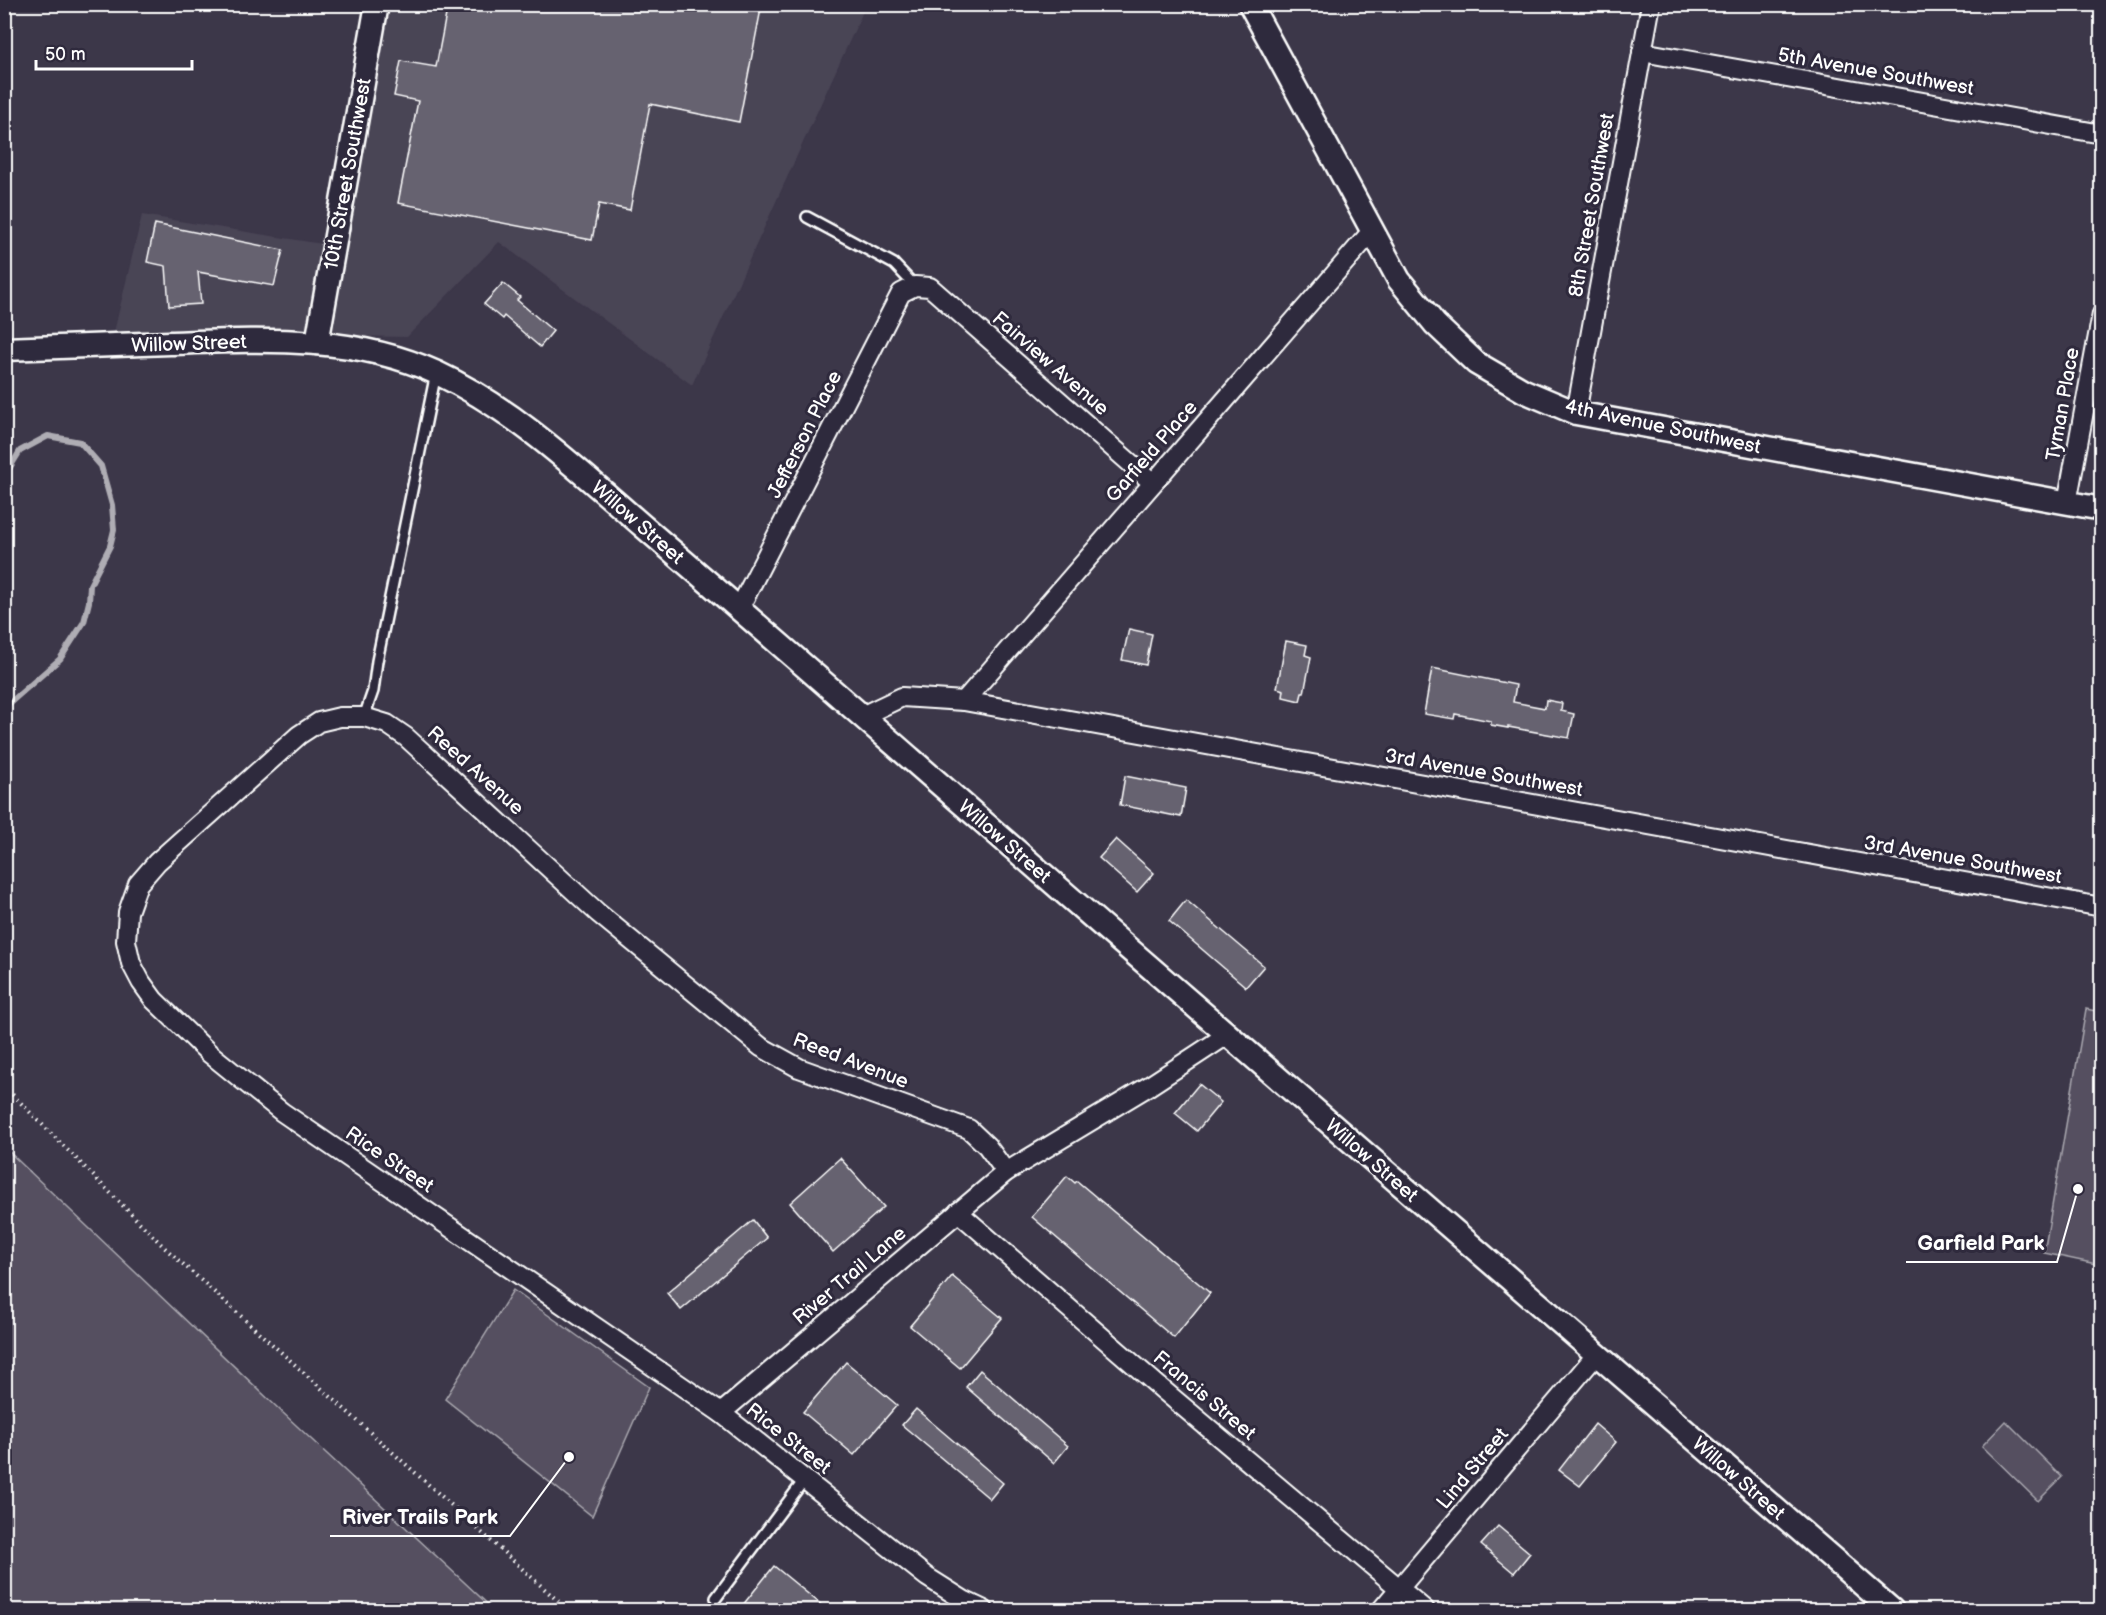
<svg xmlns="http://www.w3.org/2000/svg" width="2106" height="1615" viewBox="0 0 2106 1615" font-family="'Balsamiq Sans',sans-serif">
<rect width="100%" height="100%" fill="#3c3749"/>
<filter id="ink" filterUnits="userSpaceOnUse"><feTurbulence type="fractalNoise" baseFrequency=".0167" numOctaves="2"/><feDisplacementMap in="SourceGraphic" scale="12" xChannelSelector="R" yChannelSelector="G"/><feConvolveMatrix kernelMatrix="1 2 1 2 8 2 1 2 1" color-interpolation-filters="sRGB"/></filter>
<g filter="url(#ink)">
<path fill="#494455" d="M366,5H866L692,385L499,242L407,337L114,332L142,215L322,244Z"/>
<g fill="#555060" stroke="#aaa8b0" stroke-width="1.5">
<path d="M2086,1009L2101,1012V1265L2044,1253Z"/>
<path d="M4,1147L282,1412L494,1610H5Z"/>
<path d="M513,1290L649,1387L592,1516L445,1399Z"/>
<path d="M2006,1421L2062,1477L2038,1501L1982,1446Z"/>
</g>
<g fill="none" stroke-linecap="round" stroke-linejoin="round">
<path stroke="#afadb4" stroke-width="6" d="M4,477L20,451L48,436L80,442L101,466L112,505L114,530L110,546L90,585L89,602L84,622L60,659L4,708"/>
</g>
<g fill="#666270" stroke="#fff" stroke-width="1.5">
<path d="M448,4H762L739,122L650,104L630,210L599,204L592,240L398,203L418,101L394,96L401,61L436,67Z"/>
<path d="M155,224L283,250L274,286L198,272L201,304L169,306L166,266L147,262Z"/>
<path d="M503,283L520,297L517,300L553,331L540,347L504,316L502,319L484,304Z"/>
<path d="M1129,629L1152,634L1146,665L1122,660Z"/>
<path d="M1286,641L1307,645L1305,655L1311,657L1304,693H1302L1300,701L1283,697L1284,690L1277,688Z"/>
<path d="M1432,668L1516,685L1513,702L1545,708L1546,700L1562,703L1561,711L1574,714L1569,738L1508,727V728L1491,725V721L1455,714L1454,719L1424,714Z"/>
<path d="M1125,776L1186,788L1181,817L1120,805Z"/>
<path d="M1116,839L1154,873L1137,892L1099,858Z"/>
<path d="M1186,900L1264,966L1246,987L1169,921Z"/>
<path d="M1199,1084L1221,1102L1197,1131L1175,1113Z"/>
<path d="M840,1158L884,1207L833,1252L790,1203Z"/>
<path d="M1067,1176L1075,1183L1077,1181L1210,1293L1174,1338L1032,1217Z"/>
<path d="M753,1220L767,1238L681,1310L667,1293Z"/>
<path d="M952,1276L1002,1318L960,1368L910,1326Z"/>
<path d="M846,1362L897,1405L854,1455L803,1412Z"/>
<path d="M980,1370L1068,1446L1054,1463L966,1387Z"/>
<path d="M916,1409L1003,1483L990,1499L902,1425Z"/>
<path d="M1595,1424L1616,1442L1580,1486L1559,1470Z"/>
<path d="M1498,1526L1530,1553L1514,1573L1481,1545Z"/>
<path d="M774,1566L829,1611H738Z"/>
</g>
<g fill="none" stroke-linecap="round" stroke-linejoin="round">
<g stroke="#fff" stroke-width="14">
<g id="service">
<path d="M807,217L894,264L915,286"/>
<path d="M364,717L373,691L377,661L436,373"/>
<path d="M716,1598L805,1479"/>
</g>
</g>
<g stroke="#fff" stroke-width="22">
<g id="minor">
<path d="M1642,52L2102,134"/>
<path d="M1576,413L1651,4"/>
<path d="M2067,503L2102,314"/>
<path d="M739,609L901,293L915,286L930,287L1153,483"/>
<path d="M964,701L1372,231"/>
<path d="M862,716L902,697L964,701L2102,907"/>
<path d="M958,1212L1162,1389L1425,1610"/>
<path d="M721,1413L1006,1172"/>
<path d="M984,1610L965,1601L927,1577L721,1413L282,1112L209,1053L154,1000L141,982L131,963L126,941L128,912L138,884L157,862L299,735L319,722L340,717H364L387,724L406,737L598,913L761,1047L799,1068L969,1129L987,1146L1006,1172L1149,1086L1227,1035"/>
<path d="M1381,1610L1597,1354"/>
</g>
</g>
<g stroke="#fff" stroke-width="27">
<g id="tertiary">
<path d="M1250,4L1399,280L1435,324L1476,363L1524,391L1576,413L2102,509"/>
<path d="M317,343L377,4"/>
<path d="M4,349C60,347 115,345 170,343C259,340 353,334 437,373C516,410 579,471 644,527C734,604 823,682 911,759C1237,1044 1565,1327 1892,1610"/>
</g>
</g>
<path stroke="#fff" stroke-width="4" stroke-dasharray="1.5 4.5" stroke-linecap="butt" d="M4,1086L164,1247L568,1610"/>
<use href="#service" stroke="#2f2a3d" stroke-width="9"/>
<use href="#minor" stroke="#2f2a3d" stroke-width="18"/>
<use href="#tertiary" stroke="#2f2a3d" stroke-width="22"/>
</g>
</g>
<g text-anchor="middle" stroke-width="6" stroke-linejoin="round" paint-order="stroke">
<g font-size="20" fill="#fff" stroke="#2f2a3d">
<text transform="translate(1876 71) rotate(10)" y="7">5th Avenue Southwest</text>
<text transform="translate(347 174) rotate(-80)" y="7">10th Street Southwest</text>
<text transform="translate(1591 205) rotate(-80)" y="7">8th Street Southwest</text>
<text transform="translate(189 343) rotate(-2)" y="7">Willow Street</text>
<text transform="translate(1051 363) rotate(41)" y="7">Fairview Avenue</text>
<text transform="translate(2062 404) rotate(-80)" y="7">Tyman Place</text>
<text transform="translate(1663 426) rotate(12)" y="7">4th Avenue Southwest</text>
<text transform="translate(804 434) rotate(-63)" y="7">Jefferson Place</text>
<text transform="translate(1151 451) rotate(-49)" y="7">Garfield Place</text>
<text transform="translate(638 522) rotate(41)" y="7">Willow Street</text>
<text transform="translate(476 770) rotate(42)" y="7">Reed Avenue</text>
<text transform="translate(1484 772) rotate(10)" y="7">3rd Avenue Southwest</text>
<text transform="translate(1005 841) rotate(41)" y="7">Willow Street</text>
<text transform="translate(1963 859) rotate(10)" y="7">3rd Avenue Southwest</text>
<text transform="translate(851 1060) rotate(21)" y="7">Reed Avenue</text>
<text transform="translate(390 1159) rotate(34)" y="7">Rice Street</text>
<text transform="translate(1372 1160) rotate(41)" y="7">Willow Street</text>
<text transform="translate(849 1275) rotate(-40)" y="7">River Trail Lane</text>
<text transform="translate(1205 1395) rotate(40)" y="7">Francis Street</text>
<text transform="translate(789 1438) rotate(38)" y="7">Rice Street</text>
<text transform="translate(1472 1468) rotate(-50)" y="7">Lind Street</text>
<text transform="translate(1739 1478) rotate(41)" y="7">Willow Street</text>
</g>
</g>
<path fill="none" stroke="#fff" stroke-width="2" d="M2078 1189L2057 1262H1906M569 1457L510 1536H330"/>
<g fill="#fff" stroke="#2f2a3d" stroke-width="2">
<circle cx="2078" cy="1189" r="6"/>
<circle cx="569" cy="1457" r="6"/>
</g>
<g font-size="21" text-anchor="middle" font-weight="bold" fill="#fff" stroke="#2f2a3d" stroke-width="6" stroke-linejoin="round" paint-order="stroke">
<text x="1981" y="1250">Garfield Park</text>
<text x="420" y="1524">River Trails Park</text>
</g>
<rect width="2106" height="1615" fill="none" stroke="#2f2a3d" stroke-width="24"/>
<rect x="12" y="12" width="2082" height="1591" fill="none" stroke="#fff" stroke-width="2" filter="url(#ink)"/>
<path d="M36 60v9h156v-9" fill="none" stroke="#ffffff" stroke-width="3"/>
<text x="45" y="60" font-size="18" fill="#ffffff" stroke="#2f2a3d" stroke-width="4.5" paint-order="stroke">50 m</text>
</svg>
